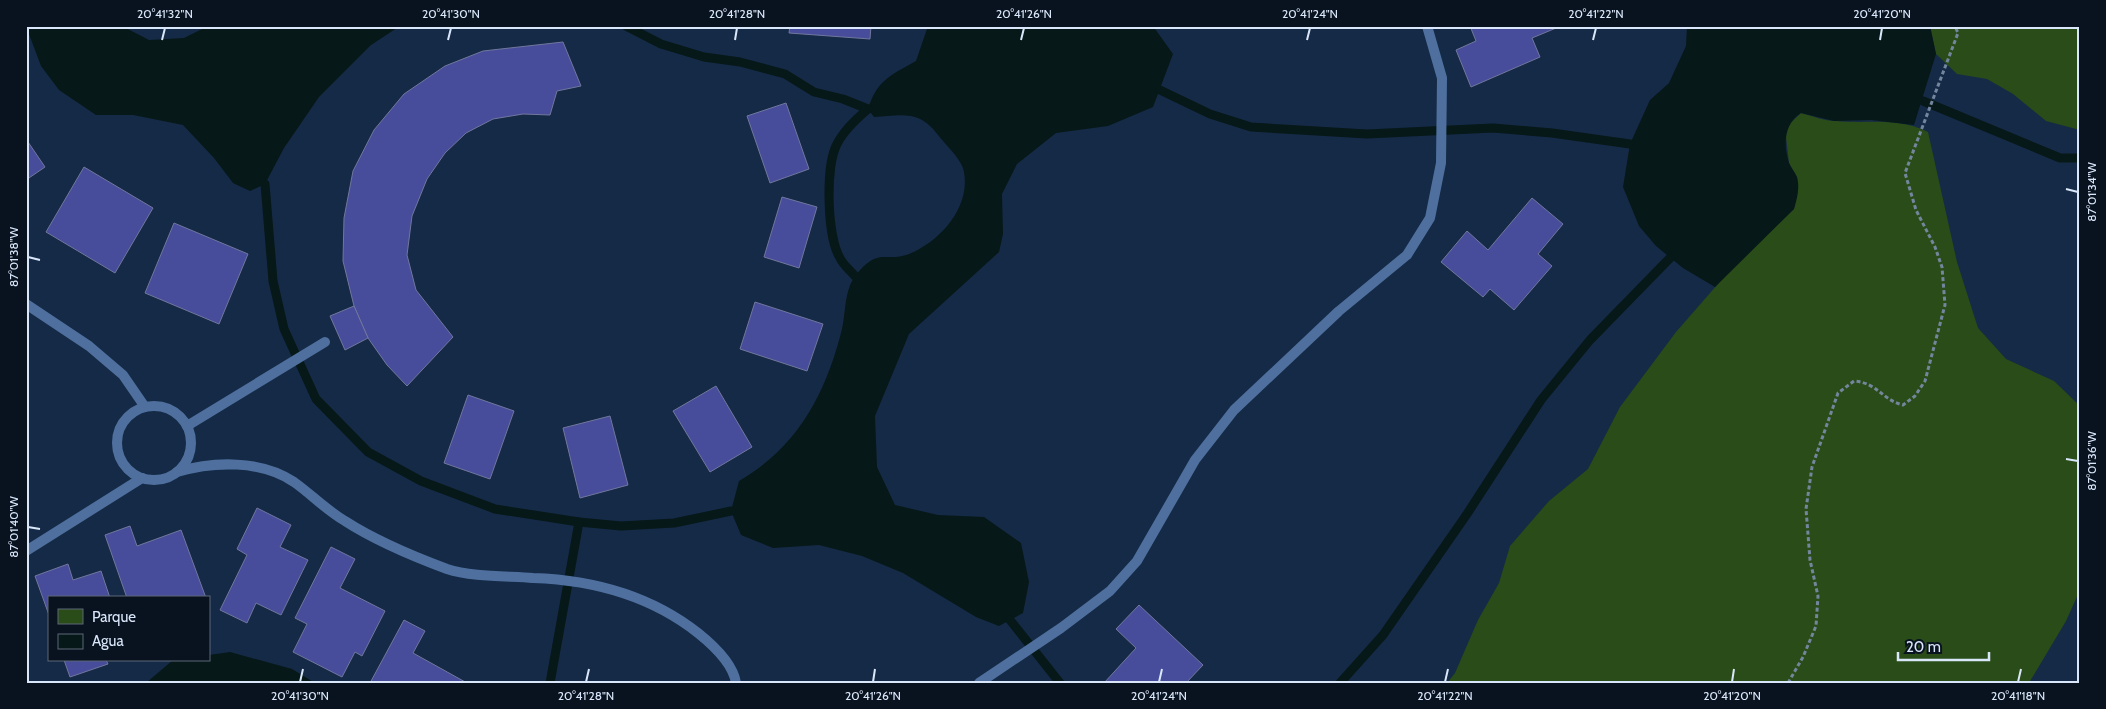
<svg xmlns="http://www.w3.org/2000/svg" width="2106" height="709" viewBox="0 0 2106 709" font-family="Cabin,sans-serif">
<rect width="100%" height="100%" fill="#152a46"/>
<g fill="#294c18">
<path d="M1930,26H2080V130L2046,121L2013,94L1987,79L1957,74L1936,54Z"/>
<path d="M1801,113C1812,116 1825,121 1836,121C1869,124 1897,117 1928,132L1957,262L1978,328L2006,359L2054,381L2080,406V590L2066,621L2029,683H1447L1455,673L1478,620L1499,583L1510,546L1549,501L1588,469L1620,407L1676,332L1731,269L1794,209L1797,178L1789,163L1786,137L1787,126Z"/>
</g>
<g fill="#061818">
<path d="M26,26H122L149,40L184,38L208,26H400L371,45L319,97L284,148L265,184L250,191L233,183L214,158L183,125L133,115H96L59,90L41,66Z"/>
<path d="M928,26H1153L1173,54L1153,107L1108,126L1056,133L1017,164L1002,194L1003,234L999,252L909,334L875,416L877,467L895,505L938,515L984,517L1021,543L1029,582L1023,613L999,626L976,617L903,573L862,556L819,545L773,548L741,535L731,511L739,481C798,447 826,393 842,329C846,312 844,290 856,275C879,246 885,263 909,254C941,241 973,205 963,168C959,157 945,144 938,135C920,110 902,115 874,117L868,109C877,80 891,75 916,61Z"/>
<path d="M1687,26H1930L1936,54L1914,125L1871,120L1834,121L1801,113C1784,124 1783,144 1789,163C1791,168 1795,172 1797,177C1800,189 1797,198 1794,209L1715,287L1683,268L1656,246L1639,226L1623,187L1630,144L1650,100L1669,83L1686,46Z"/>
<path d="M230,652L292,669L315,683H146L173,660H209V655Z"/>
</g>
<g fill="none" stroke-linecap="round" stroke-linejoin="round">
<g stroke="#061818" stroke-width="9">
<path d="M626,26L661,44L704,57L740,62L785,74L814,92L843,99L868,109C856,119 844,130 837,144C825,166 827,237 840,258C843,265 850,270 855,276"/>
<path d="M1160,90L1210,114L1251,127L1367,134L1493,128L1552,133L1630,144"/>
<path d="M1923,101L2060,158H2080"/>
<path d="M265,184L273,281L284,329L316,399L368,452L421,481L495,509L579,522L621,526L674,523L731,511"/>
<path d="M1010,620L1060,683"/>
<path d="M550,683L579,522"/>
<path d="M1340,683L1383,635L1467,514L1541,400L1590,340L1670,258"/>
</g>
</g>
<g fill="#474d9a" stroke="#71779e">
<path d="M790,26H871L870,39L789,33Z"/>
<path d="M1470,26H1561L1532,38L1540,57L1471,87L1456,50L1476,41Z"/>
<path d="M563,42L581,86L557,91L550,115L523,114L493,119L466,133L445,153L427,179L412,216L407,255L416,290L453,337L407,386L387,365L368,338L354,306L343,261L344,218L353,171L374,130L404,94L445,66L483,51Z"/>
<path d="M786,103L809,169L770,183L747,116Z"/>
<path d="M26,139L45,167L26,180Z"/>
<path d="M84,167L153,208L115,273L46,232Z"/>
<path d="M782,197L817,207L799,268L764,257Z"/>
<path d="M1532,198L1563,224L1538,254L1552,266L1514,310L1490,289L1483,297L1441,262L1467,231L1488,250Z"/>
<path d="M174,223L248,254L219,324L145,293Z"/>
<path d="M755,302L823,324L807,371L740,349Z"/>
<path d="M354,306L368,338L345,350L330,316Z"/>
<path d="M716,386L752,447L710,472L673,411Z"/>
<path d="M468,395L514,411L490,479L444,463Z"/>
<path d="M610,416L628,485L580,498L563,428Z"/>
<path d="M257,508L291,525L280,547L308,560L281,615L256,603L247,623L220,610L247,555L237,549Z"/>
<path d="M130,526L137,546L181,530L206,598H127L105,535Z"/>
<path d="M331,547L355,559L340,588L385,611L362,656L355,652L342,677L293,652L307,624L295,618Z"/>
<path d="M68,564L73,580L101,571L110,598H49V615L35,576Z"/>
<path d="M1139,605L1203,665L1186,683H1104L1136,648L1116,629Z"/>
<path d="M404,620L425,631L413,653L467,683H370Z"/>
<path d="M64,660H106L108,664L70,677Z"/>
</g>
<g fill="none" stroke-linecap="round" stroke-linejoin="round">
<path stroke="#74869d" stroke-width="3" stroke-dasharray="4 2.5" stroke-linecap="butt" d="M1788,683L1803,657L1816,626L1818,596L1810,560L1806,509L1812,467L1838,393L1854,381C1878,383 1882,400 1903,405L1915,396L1925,381L1945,305L1942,267L1935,247L1916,210L1905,173L1958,33L1955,26"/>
<g stroke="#4f709e" stroke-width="10">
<path d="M26,304L89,346L123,375L145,407"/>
<circle cx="154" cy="443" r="37"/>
<path d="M187,426L325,342"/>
<path d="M177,472C214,461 261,460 294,482C311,494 326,510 345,521C376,541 412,556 447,569C471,577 508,576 533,578C593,580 651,596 698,633C713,645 733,663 736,683"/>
<path d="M26,551L142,478"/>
<path d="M979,683L1061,628L1110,591L1137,561L1195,460L1234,410L1339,311L1407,255L1430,218L1441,163L1442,78L1427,26"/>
</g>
</g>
<path fill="none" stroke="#dae7fa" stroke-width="2" d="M162,40L165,28M448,40L451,28M735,40L737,28M1021,40L1024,28M1307,40L1310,28M1593,40L1596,28M1880,40L1882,28M2066,189L2078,192M28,257L40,260M2066,459L2078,461M28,527L40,529M300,682L303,669M586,682L589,669M873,682L875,669M1159,682L1162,669M1445,682L1448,669M1732,682L1734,669M2018,682L2021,669"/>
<rect width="2106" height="709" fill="none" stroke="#09121f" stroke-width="55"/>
<rect x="48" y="596" width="162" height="65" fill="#09121f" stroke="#5d6777"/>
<rect x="58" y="609" width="25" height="15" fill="#294c18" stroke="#5d6777"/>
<text x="92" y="622" font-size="15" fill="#dae7fa">Parque</text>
<rect x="58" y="634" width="25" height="15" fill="#061818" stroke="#5d6777"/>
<text x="92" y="646" font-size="15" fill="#dae7fa">Agua</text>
<path d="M1898 652v8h91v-8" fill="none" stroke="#dae7fa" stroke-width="2.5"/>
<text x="1906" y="652" font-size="15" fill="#dae7fa" stroke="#09121f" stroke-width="4" paint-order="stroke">20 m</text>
<rect x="28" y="28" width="2050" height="654" fill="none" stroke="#dae7fa" stroke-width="2"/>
<g font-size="12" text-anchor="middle" fill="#dae7fa">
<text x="165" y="18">20°41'32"N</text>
<text x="451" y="18">20°41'30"N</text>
<text x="737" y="18">20°41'28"N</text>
<text x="1024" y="18">20°41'26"N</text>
<text x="1310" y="18">20°41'24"N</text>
<text x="1596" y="18">20°41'22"N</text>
<text x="1882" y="18">20°41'20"N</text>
<text transform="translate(2092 192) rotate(-90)" y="4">87°01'34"W</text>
<text transform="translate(14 257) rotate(-90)" y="4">87°01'38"W</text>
<text transform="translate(2092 461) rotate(-90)" y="4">87°01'36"W</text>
<text transform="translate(14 527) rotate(-90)" y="4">87°01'40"W</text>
<text x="300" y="700">20°41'30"N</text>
<text x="586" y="700">20°41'28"N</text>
<text x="873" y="700">20°41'26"N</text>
<text x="1159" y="700">20°41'24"N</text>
<text x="1445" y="700">20°41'22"N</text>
<text x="1732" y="700">20°41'20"N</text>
<text x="2018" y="700">20°41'18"N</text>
</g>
</svg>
